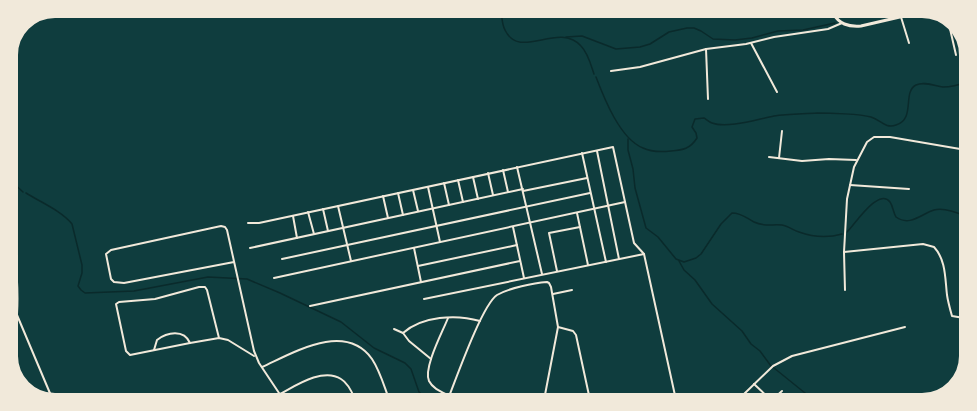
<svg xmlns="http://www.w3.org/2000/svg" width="977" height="411" viewBox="0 0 977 411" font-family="'Golos Text',sans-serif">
<rect width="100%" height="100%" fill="#0f3d3e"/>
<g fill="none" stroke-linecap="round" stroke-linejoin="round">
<g stroke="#0a2a2b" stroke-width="1.5">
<path d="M501,12C502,17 502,25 505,30C520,61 558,21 581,46C588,53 591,65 594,74"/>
<path d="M566,37L582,36L616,49L640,47L650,44L669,32L687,28H694L701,31L713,39L735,40L752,38L778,31L803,30L835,23"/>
<path d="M596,77C604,98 620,139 643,148C651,152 662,152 671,151C683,150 690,149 697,138L696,133L692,127L695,119L704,118C706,119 709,122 712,123C727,129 758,119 774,116C788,114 803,114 817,113C830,113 860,114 871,117C881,120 885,129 896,125C916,119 902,92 916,85C924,81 935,86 943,87C951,87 959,85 967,82"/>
<path d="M628,139V150L633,169L635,188L646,228L658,237L676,259L684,262L696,258L701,254L721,224L732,213C742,213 746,218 754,222C764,227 772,224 782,225C788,226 793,230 799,232C813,237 828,238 842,234"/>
<path d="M10,180L23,192"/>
<path d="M26,193C40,202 62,211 72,224L82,265V273L78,286L81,290L85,293L134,291L208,277L247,279L280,293L341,322L374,348L405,363L411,369L419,392L427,399"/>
<path d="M847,232C854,226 878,187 890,202C893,206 893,212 896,217C910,227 921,214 934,210C944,207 956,212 965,216"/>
<path d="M679,261L684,270L695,280L712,304L742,331L751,344L760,351L771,366"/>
<path d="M774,368L805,393L810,401"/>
</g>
<g stroke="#f1e9da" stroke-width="2">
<path d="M901,17L909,43"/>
<path d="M948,20L956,55"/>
<path d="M751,43L777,92"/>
<path d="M706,49L708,99"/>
<path d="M611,71L640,67L706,49L746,44L774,37L828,29L842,23"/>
<path d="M597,151L619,259"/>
<path d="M582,153L606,262"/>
<path d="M769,157L802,161L829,159L856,160"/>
<path d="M779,158L782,131"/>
<path d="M517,167L542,274"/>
<path d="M503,170L508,192"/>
<path d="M488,173L493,195"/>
<path d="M473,177L478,199"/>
<path d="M458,180L463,202"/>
<path d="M444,183L449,205"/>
<path d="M850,185L909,189"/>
<path d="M428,187L440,242"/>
<path d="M413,190L418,211"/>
<path d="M523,191L587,178"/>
<path d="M398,193L403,215"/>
<path d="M383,196L388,218"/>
<path d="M338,206L351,261"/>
<path d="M323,209L328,231"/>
<path d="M308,212L314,234"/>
<path d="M577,213L588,265"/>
<path d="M293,216L297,238"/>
<path d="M10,219C15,250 19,282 17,314C16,326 13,338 10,350"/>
<path d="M248,223H259L613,147L634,243L644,254L676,400"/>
<path d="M513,227L524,278"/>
<path d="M250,248L523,189"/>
<path d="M414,248L421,282"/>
<path d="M844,252L923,244L934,247C946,260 945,278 947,295C948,302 950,309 952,316L964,318"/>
<path d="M282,259L590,193"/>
<path d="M234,262L124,283L114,282L111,279L106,254L111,250L221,226L225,227L227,230L254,351L259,363L283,399"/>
<path d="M418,266L517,245"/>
<path d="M557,271L549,233L580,227"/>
<path d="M274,278L625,202"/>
<path d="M845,290L844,252L847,199L854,167L867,142L874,137H890L966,150"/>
<path d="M553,294L572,290"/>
<path d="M424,299L644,254"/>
<path d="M310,306L520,261"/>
<path d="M17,315L52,398"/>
<path d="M448,318C443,331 423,368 429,381C433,389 442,392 450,396"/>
<path d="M558,327L573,331L576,335L590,400"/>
<path d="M394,329L403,333L409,341L431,359"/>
<path d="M403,333C422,316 456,314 480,321"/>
<path d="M219,338L207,290L205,287H199L155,299L119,302L116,304L126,351L130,355L190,343L219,338L228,340L254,356"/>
<path d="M154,350L157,340C167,332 184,329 190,343"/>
<path d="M262,367C293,353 345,321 372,359C380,371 384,386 389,399"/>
<path d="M754,384L771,400"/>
<path d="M280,394C295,386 323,367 341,379C348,383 352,392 355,399"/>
<path d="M35,395L49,398"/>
<path d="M448,399C456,379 482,305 497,295C509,288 534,283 547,282L549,283L551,287L558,327L544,400"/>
<path d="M731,400L743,395L773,366L792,356L905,327"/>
<path d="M772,400L782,391"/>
</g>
<path stroke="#f1e9da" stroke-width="3" d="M833,13C839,24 848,27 861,26L917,13"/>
</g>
<path d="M0 0H977V411H0ZM55 17H922A38 38 0 0 1 960 55V356A38 38 0 0 1 922 394H55A38 38 0 0 1 17 356V55A38 38 0 0 1 55 17Z" fill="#f1e9da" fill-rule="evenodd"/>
<path fill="none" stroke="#f1e9da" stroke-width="2" d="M55 17H922A38 38 0 0 1 960 55V356A38 38 0 0 1 922 394H55A38 38 0 0 1 17 356V55A38 38 0 0 1 55 17Z"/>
</svg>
